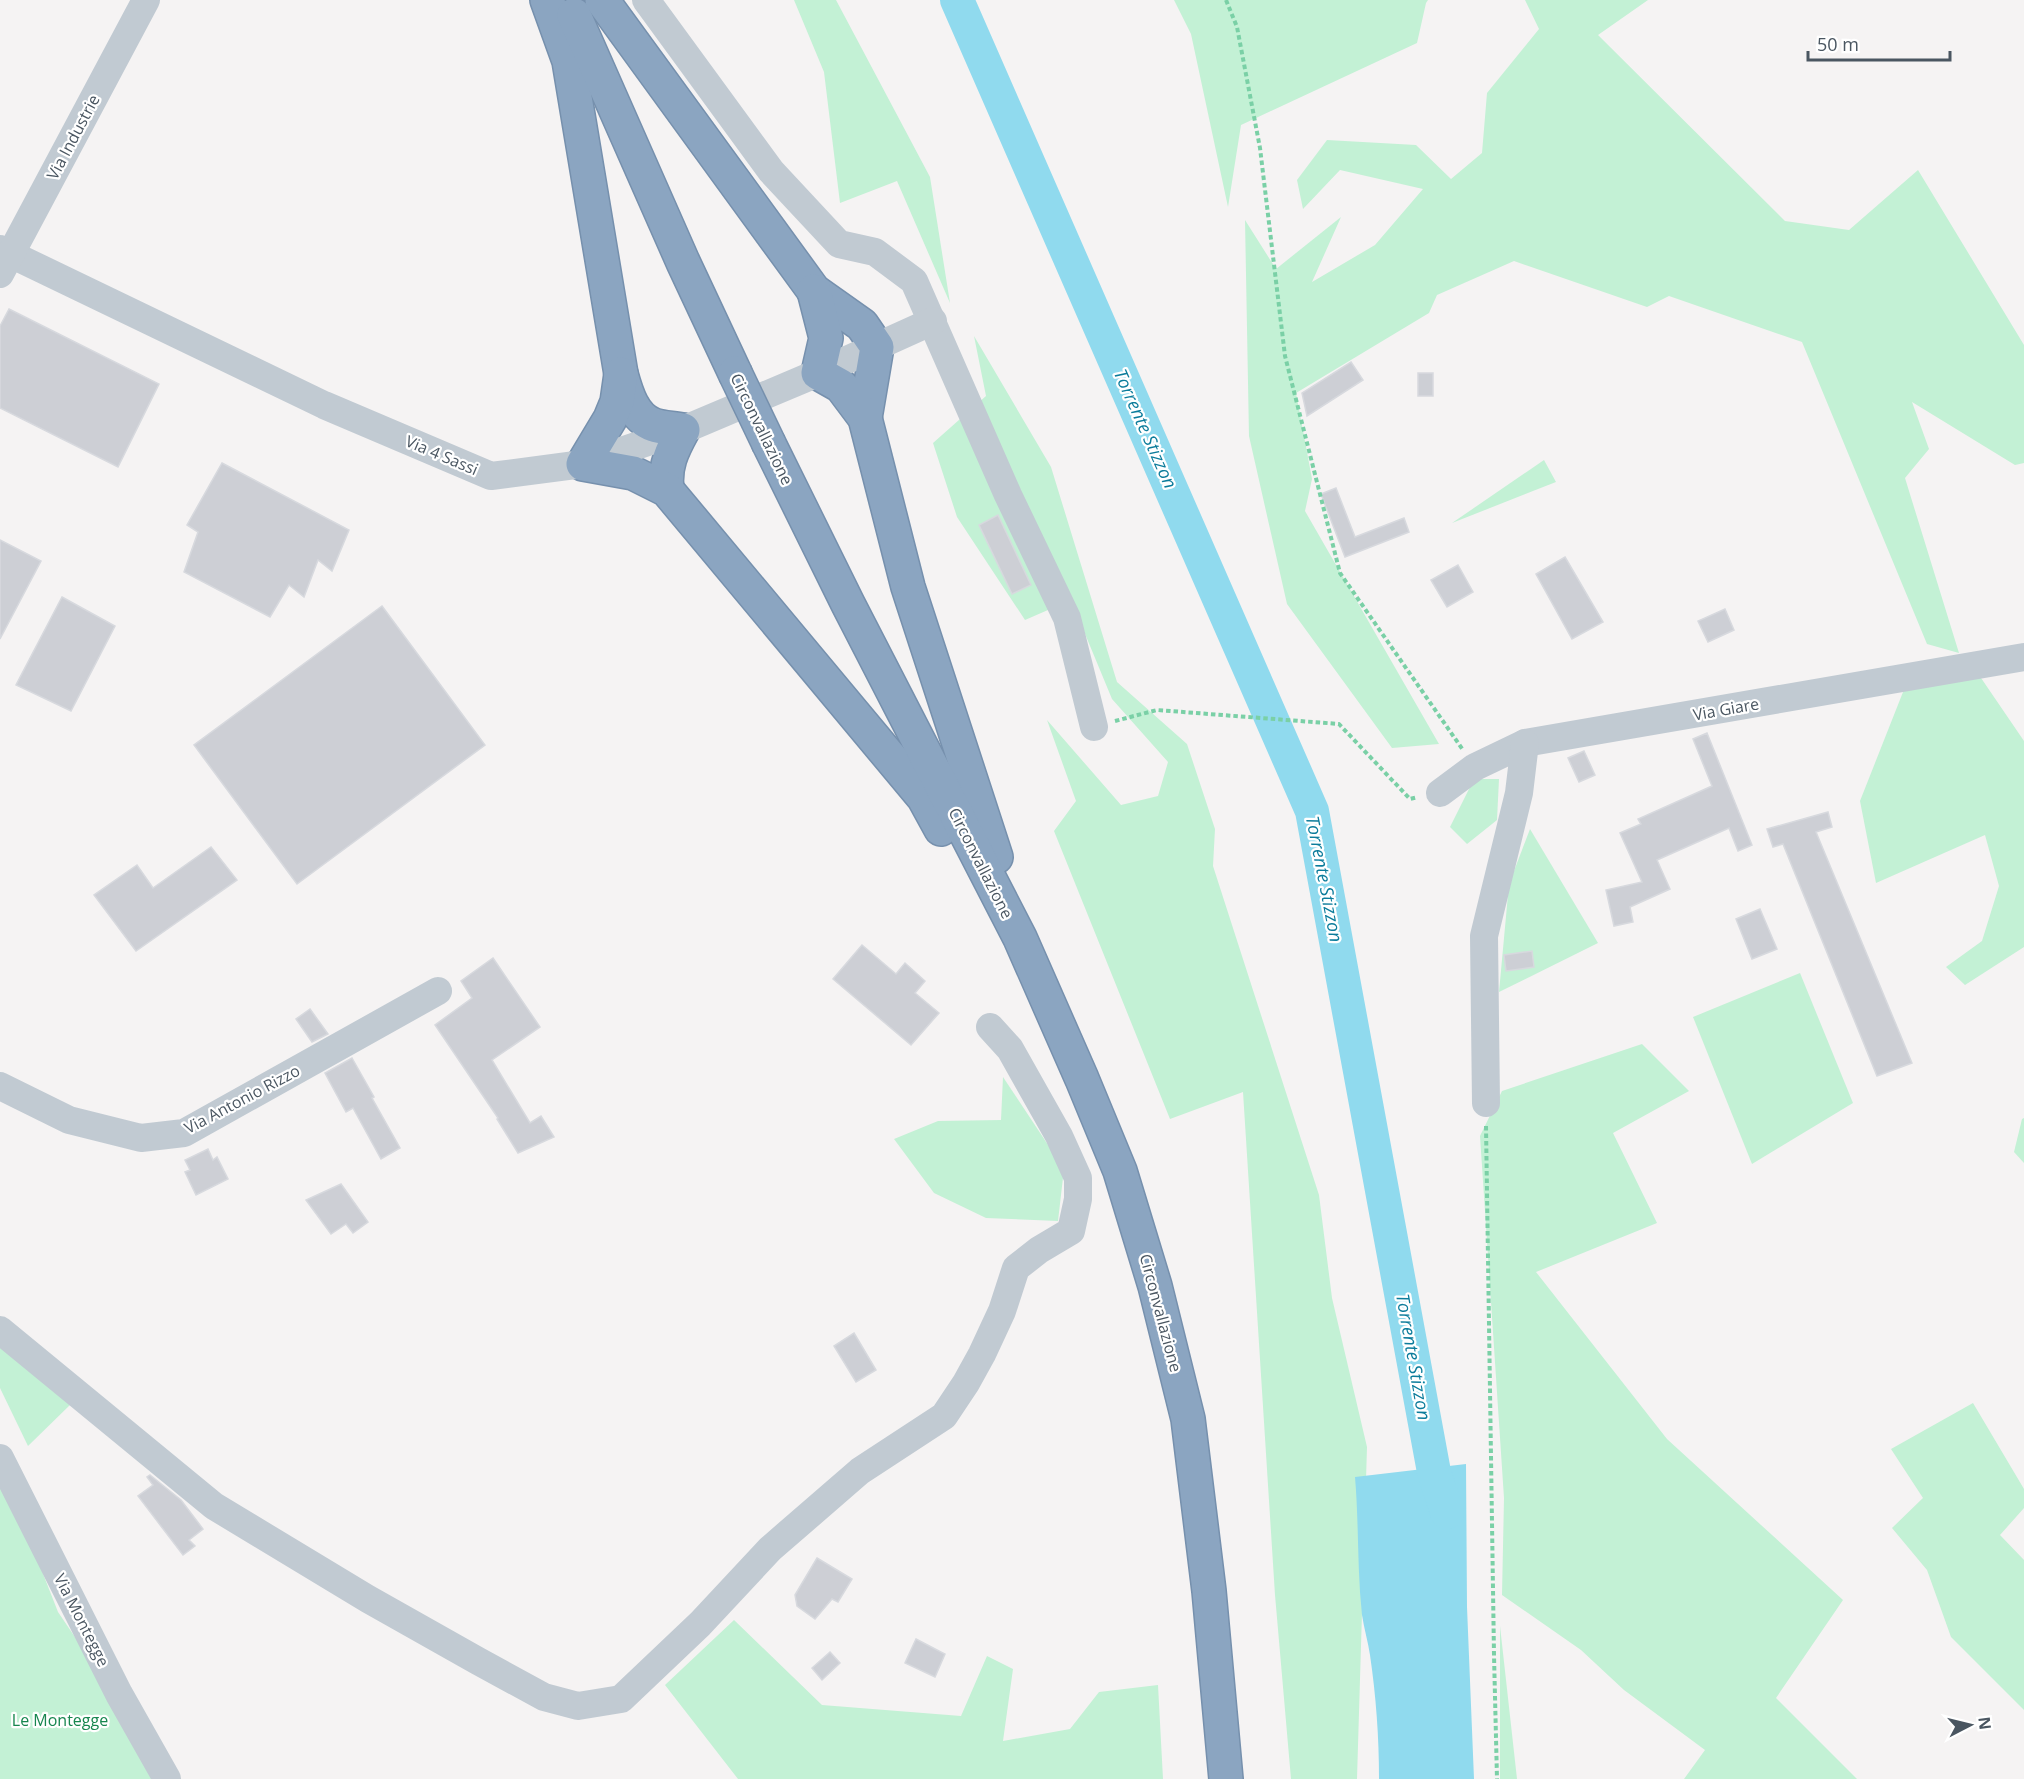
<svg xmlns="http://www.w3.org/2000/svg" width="2024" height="1779" viewBox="0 0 2024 1779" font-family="'Open Sans',sans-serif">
<rect width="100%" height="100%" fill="#f5f3f3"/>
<g fill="#c3f1d5">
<path d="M794,0H836L930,177L950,303L897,181L840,203L824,72Z"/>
<path d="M1174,0H1428L1426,3L1417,43L1241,125L1228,207L1191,34Z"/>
<path d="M1525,0H1648L1598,35L1785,221L1849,230L1918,170L2024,345V463L2015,465L1912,402L1929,449L1905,478L1959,653L1927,644L1802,342L1669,296L1647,307L1514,261L1437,295L1429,313L1296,393L1312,479L1305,511L1439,744L1392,748L1287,604L1249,436L1245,220L1276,269L1341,217L1312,282L1375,245L1423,189L1340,170L1303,209L1297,180L1327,140L1416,145L1451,179L1482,153L1487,93L1539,29Z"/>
<path d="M974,336L1051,467L1117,682L1187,744L1215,829L1213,866L1319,1195L1332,1298L1367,1447L1357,1779H1291L1275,1595L1243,1092L1170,1119L1054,831L1076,801L1047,720L1121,805L1158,796L1168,762L1112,699L1071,600L1025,620L957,517L933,443L986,396Z"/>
<path d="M1544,460L1556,482L1452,523Z"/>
<path d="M1979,675L2024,741V947L1965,985L1946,967L1982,941L1999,886L1985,835L1876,883L1860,801L1905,687Z"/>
<path d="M1474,779H1499L1497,820L1467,844L1450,827Z"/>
<path d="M1530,829L1598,943L1499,992L1509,884Z"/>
<path d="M1800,973L1853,1103L1752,1164L1693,1017Z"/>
<path d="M1642,1044L1689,1091L1613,1133L1657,1223L1536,1272L1667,1439L1843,1600L1776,1698L1857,1779H1684L1705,1750L1624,1690L1581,1650L1502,1595L1504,1498L1480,1136L1502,1091Z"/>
<path d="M1003,1077L1064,1169L1058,1221L986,1218L934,1193L894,1139L938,1121L1001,1120Z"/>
<path d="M2024,1118V1163L2014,1152L2022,1119Z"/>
<path d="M0,1343L72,1403L28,1446L0,1388Z"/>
<path d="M1973,1403L2024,1489V1508L2000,1535L2024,1560V1710L1951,1637L1927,1570L1892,1528L1923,1498L1891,1449Z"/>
<path d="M0,1464L58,1612L121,1705L162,1779H0Z"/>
<path d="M734,1620L822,1705L961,1716L987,1656L1013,1669L1003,1741L1070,1729L1099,1692L1158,1685L1163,1779H738L665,1685Z"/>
<path d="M1500,1626L1517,1779H1500Z"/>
</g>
<path fill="#90daee" d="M1466,1464L1467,1607L1474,1779H1379C1379,1737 1376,1696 1370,1655C1368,1642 1364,1628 1362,1615C1357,1569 1359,1523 1355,1477Z"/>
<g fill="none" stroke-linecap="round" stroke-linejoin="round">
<path stroke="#90daee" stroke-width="34" d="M957,0L1312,811L1434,1472L1447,1512"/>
</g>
<g fill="#cdcfd5" stroke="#d7d9de" stroke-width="1.5">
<path d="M9,309L159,384L118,467L0,408V326Z"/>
<path d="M1351,362L1363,380L1307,416L1302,393Z"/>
<rect x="1418" y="373" width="15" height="23"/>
<path d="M222,463L349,530L332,571L318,560L304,597L289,585L270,617L184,572L198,532L187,525Z"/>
<path d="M1336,488L1355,537L1404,518L1409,532L1345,557L1321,494Z"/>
<path d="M998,515L1031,585L1012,594L979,525Z"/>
<path d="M0,540L41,561L0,639Z"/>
<path d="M1565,557L1603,622L1572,639L1536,574Z"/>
<path d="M1458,565L1473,592L1447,607L1431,580Z"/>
<path d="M62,597L115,626L71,711L16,685Z"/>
<path d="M382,606L485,745L297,884L194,745Z"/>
<path d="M1725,609L1734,630L1708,642L1698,621Z"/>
<path d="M1707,733L1752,845L1738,851L1729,828L1657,860L1670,889L1630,907L1633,922L1614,926L1606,890L1642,882L1620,833L1641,824L1638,819L1712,786L1693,739Z"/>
<path d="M1584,751L1595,775L1579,782L1568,758Z"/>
<path d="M1828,812L1832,827L1816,832L1912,1063L1877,1076L1783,844L1773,847L1767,829Z"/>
<path d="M211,847L237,880L136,951L94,895L137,865L153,888Z"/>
<path d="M1760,909L1777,949L1752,959L1736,919Z"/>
<path d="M862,945L896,974L905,963L925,981L915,993L939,1013L911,1045L833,979Z"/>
<path d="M1532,951L1534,967L1506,971L1504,955Z"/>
<path d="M493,958L540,1027L492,1060L530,1123L541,1116L554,1137L518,1153L497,1119L498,1118L435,1025L472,998L461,981Z"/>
<path d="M310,1009L328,1034L312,1042L296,1019Z"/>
<path d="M352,1058L374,1097L372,1098L400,1148L381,1159L353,1108L346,1112L325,1073Z"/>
<path d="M208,1149L213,1160L217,1157L228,1179L196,1195L185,1172L190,1170L185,1160Z"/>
<path d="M341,1184L368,1222L353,1233L346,1224L331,1234L306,1200Z"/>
<path d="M854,1333L876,1370L856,1382L834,1346Z"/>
<path d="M150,1475L181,1500L203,1529L189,1540L195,1546L183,1555L138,1496L153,1485L147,1477Z"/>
<path d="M817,1558L852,1579L838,1602L832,1599L815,1619L797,1606L795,1595Z"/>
<path d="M916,1639L945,1654L935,1677L905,1663Z"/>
<path d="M830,1652L840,1663L822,1680L812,1668Z"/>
</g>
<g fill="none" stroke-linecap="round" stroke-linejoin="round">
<g stroke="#7690ad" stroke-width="36">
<g id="highway">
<path d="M547,0L569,61L621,374C626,392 633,418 654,425C662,428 673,428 683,430C672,450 664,466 667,490"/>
<path d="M602,0L814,291L862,325L877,347L865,418"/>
<path d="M574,15L683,262L735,373"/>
<path d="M814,291L826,338L818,373L841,386L865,418L908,587L996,857"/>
<path d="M621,374L617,402L610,419L583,464L633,473L667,490L924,798L941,829"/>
<path d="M769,444L848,604L1020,938L1082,1079L1120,1171L1155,1286L1188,1419L1209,1591L1226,1779"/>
</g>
</g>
<g stroke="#7ad0a6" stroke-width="4" stroke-dasharray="4.5 3" stroke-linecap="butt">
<path d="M1226,0L1237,27L1260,148L1285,356L1340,573L1463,750"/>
<path d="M1115,721L1157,710L1339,724L1410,799L1418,797"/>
<path d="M1486,1126L1494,1655L1497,1779"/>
</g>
<g stroke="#c1cad2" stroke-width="28">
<path d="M646,0L771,171L839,244L875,252L914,281L1008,495L1067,618L1094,727"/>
<path d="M0,249L324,405L491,476L583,464L683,430L818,373L933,321"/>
<path d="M0,274L146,0"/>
<path d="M1440,793L1475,767L1525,743L2024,657"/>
<path d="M0,1086L69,1120L141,1138L184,1133L438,991"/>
<path d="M1486,1103L1484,936L1519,793L1525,743"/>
<path d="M0,1330L214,1506L368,1599L478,1661L544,1697L578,1706L621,1699L700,1624L770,1549L860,1471L944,1416L966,1383L982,1354L1002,1311L1016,1268L1039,1250L1071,1231L1078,1199V1178L1059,1136L1010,1049L990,1027"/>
<path d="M0,1458L119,1694L167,1779"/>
</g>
<use href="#highway" stroke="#8ba5c1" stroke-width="33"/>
<g stroke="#7690ad" stroke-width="36" stroke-linecap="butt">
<path id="highway-bridge" d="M735,373L769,444"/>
</g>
<use href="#highway-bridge" stroke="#8ba5c1" stroke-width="33"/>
</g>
<g text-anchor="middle" stroke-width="4.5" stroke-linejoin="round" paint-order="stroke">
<g font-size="16" fill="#4a5661" stroke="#fff">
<text transform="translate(73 137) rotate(-62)" y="6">Via Industrie</text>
<text transform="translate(762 429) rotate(64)" y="6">Circonvallazione</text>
<text transform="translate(442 455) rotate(23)" y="6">Via 4 Sassi</text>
<text transform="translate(1726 709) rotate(-10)" y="6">Via Giare</text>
<text transform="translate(981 863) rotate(63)" y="6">Circonvallazione</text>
<text transform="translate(242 1099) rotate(-28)" y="6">Via Antonio Rizzo</text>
<text transform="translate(1161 1313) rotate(75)" y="6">Circonvallazione</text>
<text transform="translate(82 1620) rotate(63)" y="6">Via Montegge</text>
</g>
<g font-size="16" fill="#17864f" stroke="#fff">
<text x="60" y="1726">Le Montegge</text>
</g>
<g font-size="18" font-style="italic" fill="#0c7c9b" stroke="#fff">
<text transform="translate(1145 429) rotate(66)" y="6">Torrente Stizzon</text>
<text transform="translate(1324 879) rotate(79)" y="6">Torrente Stizzon</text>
<text transform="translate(1413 1357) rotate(80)" y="6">Torrente Stizzon</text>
</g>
</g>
<g transform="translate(1970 1725) rotate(83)" stroke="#ffffff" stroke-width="4.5" paint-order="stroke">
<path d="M0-4.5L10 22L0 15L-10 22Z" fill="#4a5661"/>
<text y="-9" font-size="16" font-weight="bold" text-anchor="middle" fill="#4a5661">N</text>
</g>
<path d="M1808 51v9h142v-9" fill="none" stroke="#4a5661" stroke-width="3"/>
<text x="1817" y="51" font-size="18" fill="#4a5661" stroke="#ffffff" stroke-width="4.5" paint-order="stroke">50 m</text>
</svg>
